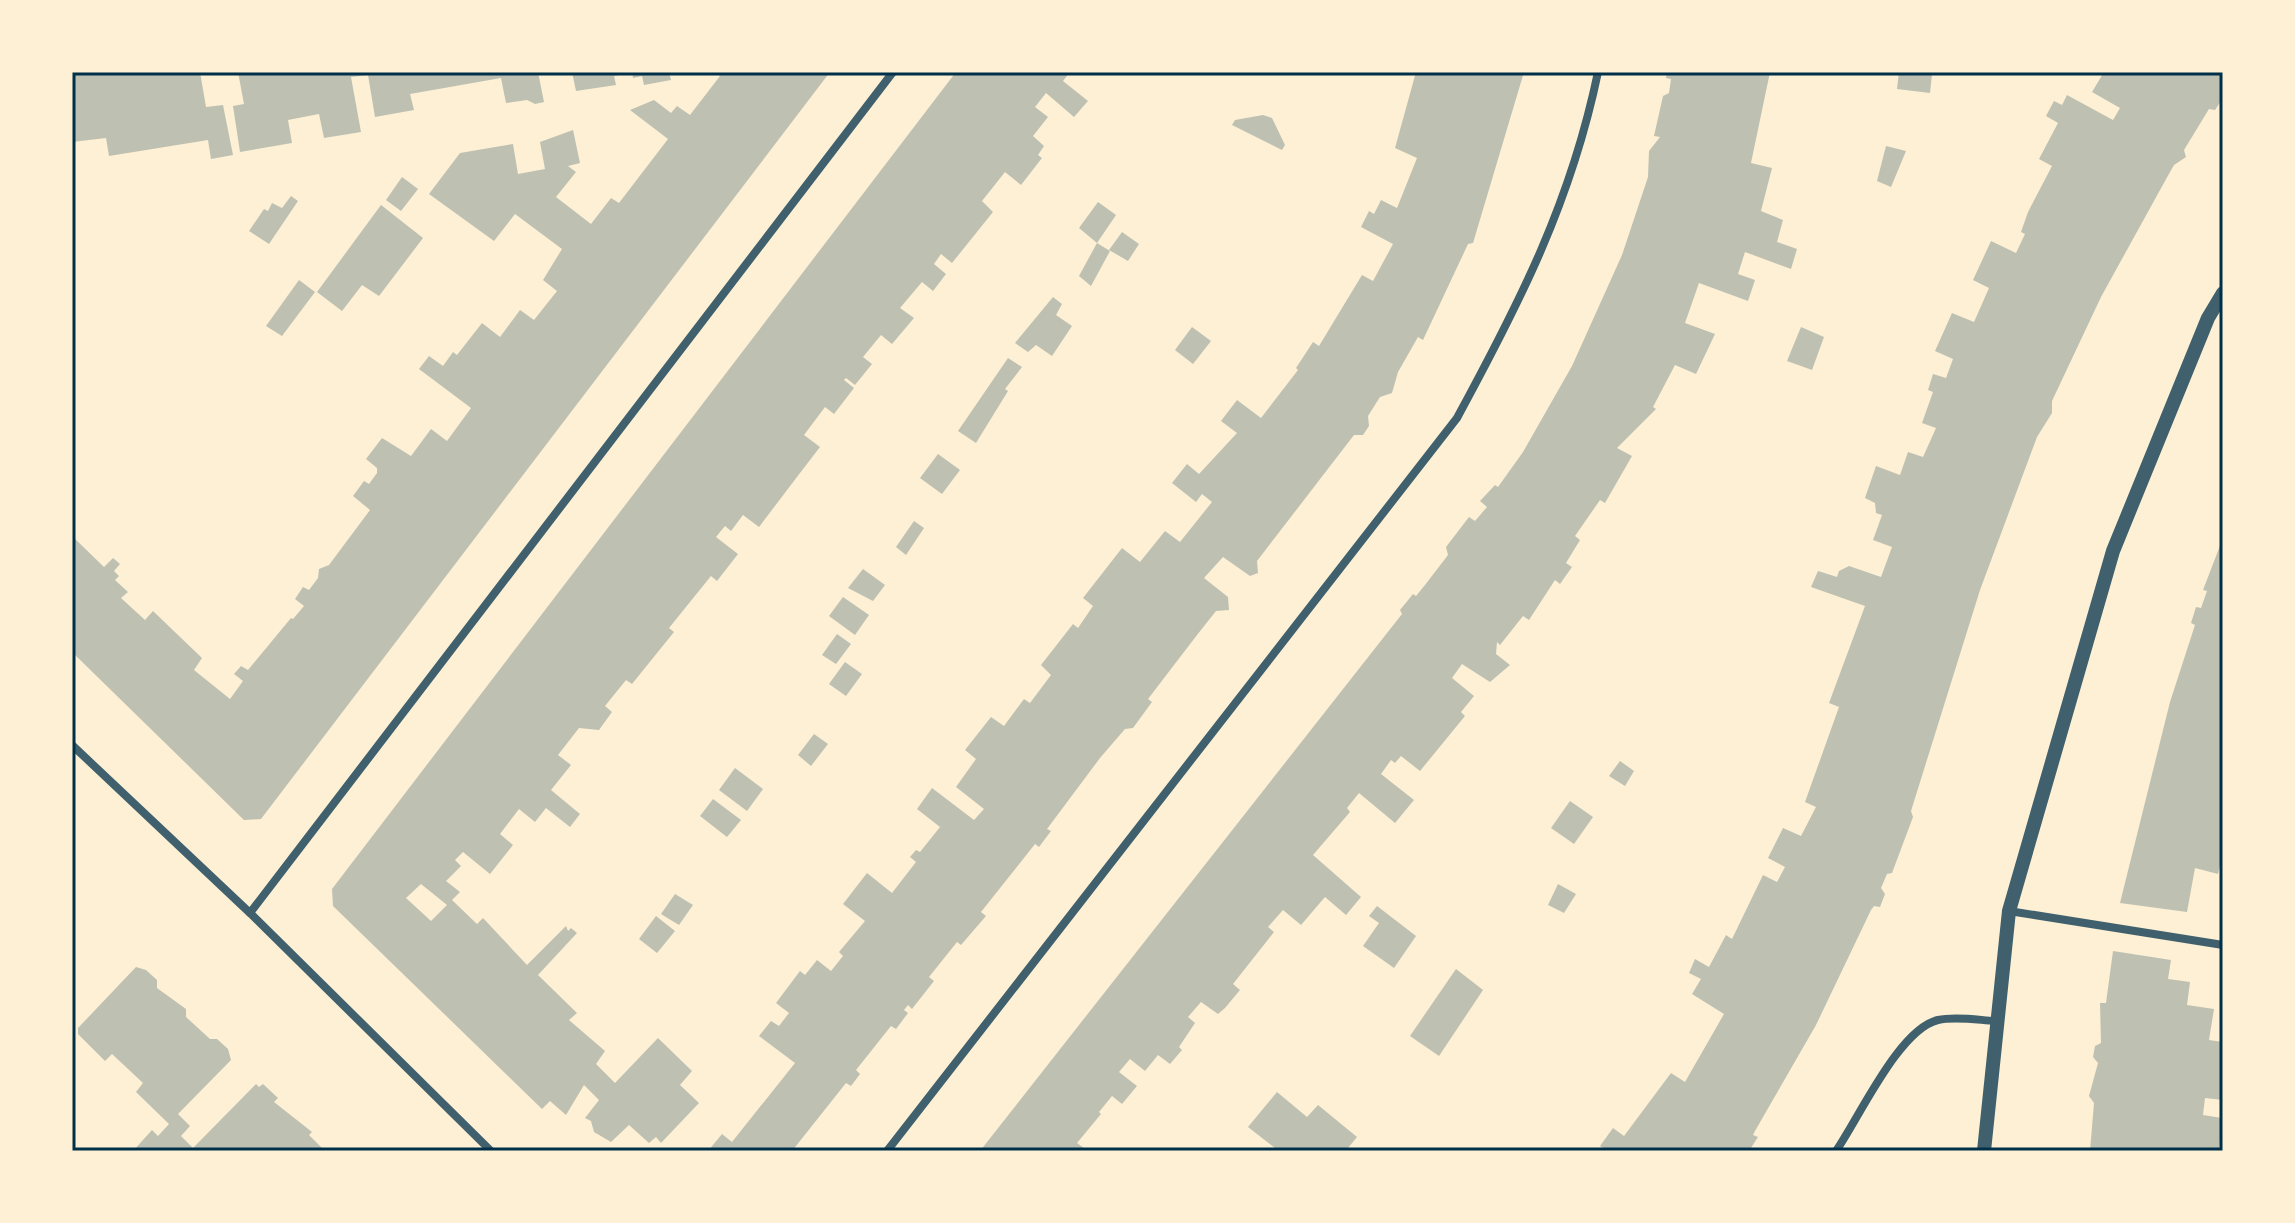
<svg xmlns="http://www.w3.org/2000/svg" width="2295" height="1223" viewBox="0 0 2295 1223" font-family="Ubuntu,sans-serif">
<rect width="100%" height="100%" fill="#fdf0d5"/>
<g fill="#bec0b2" fill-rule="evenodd">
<path d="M200,72L206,107L223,105L233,155L211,159L208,140L109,156L106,138L72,142V119L75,118L72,114V73Z"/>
<path d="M238,72H538L544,102L535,104L527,100L506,103L501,78L410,94L414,110L375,117L368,75L351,77L361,132L324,138L319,114L288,120L292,143L240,152L233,106L244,104Z"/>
<path d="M572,72H630V73L614,76L616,85L576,91Z"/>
<path d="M632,72H669L671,80L644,85L642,76L633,78Z"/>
<path d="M716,72H830L261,819L244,820L72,652V536L104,567L113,558L120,564L114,571L119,576L115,580L128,592L121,598L145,620L153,611L202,658L194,670L230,699L243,681L234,674L241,666L248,670L291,618L293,619L304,606L295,599L303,587L309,590L318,578L319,569L329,565L370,510L353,496L364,481L369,484L377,473V468L366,459L382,438L411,456L431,429L447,441L471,408L419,369L429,356L443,366L453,352L457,355L482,323L500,337L520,310L534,320L557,291L543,280L562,249L515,214L494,241L429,194L460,153L513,144L518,174L545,169L540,142L573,130L580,163L568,166L576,172L556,197L591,224L611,198L619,203L668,139L630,110L654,100L671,113L677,106L690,115L720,76Z"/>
<path d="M956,72H1070L1063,81L1088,101L1074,117L1046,93L1035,107L1048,117L1033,136L1044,146L1038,155L1042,158L1021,185L1005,172L982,201L993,212L952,263L941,254L934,264L946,274L933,291L922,282L900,308L914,318L892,344L881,335L863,357L872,364L855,385L846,378L844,380L854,388L834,414L825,407L804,435L820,447L800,473L759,527L743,515L731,531L725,526L716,537L738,554L717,581L711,576L669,628L674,632L632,684L626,680L605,706L612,712L599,730L579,728L558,755L571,765L551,790L580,814L570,827L546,808L535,822L519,809L500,834L513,845L490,874L463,852L455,860L461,866L446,881L460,892L452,900L477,924L483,918L527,965L566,926L568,931L571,928L577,933L538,975L577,1013L569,1020L605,1051L596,1064L615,1083L658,1038L692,1071L680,1085L699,1103L661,1143L656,1137L649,1143L629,1125L611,1142L594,1132L591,1121L585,1118L599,1100L584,1085L566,1115L550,1101L542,1109L333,906L332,889ZM421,884L447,905L431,921L406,898Z"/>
<path d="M1416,72H1524L1473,243L1468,244L1423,340L1418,337L1398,372L1392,393L1380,397L1368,416L1369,426L1363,435H1354L1257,561L1258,573L1250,576L1223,557L1204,578L1228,597L1229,610L1216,611L1197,635L1148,699L1152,702L1133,728L1125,729L1100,758L1047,829L1051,831L1039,847L1035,844L981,912L986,916L961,945L957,942L929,977L934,981L912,1009L908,1005L904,1010L908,1013L896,1029L891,1026L856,1070L860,1074L851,1086L846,1083L792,1151H708L722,1134L732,1142L795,1063L759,1036L771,1021L779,1026L789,1013L776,1003L800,971L805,975L817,960L831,971L843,956L839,952L865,921L843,904L867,873L892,893L916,862L910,857L916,850L920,852L940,827L917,809L932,788L974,820L984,809L956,787L976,759L965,750L991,717L1004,726L1024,699L1030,703L1051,675L1041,665L1073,624L1078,628L1093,606L1083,598L1122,548L1140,562L1165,531L1180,542L1212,502L1202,494L1196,502L1172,483L1187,464L1199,474L1237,433L1221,421L1237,400L1261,418L1298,370L1296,368L1313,342L1319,346L1362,275L1373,281L1393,244L1361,227L1369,211L1374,214L1381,200L1397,208L1417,158L1395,148Z"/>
<path d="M1667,72H1770L1751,163L1772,168L1761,211L1783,220L1777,242L1797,249L1791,269L1745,252L1738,274L1755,280L1748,301L1699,283L1685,323L1715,334L1696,374L1675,365L1653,407L1656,409L1617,448L1632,456L1605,503L1600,500L1575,536L1580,540L1566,563L1572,567L1560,584L1555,580L1529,620L1523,616L1500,645L1497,642L1496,654L1510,665L1490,682L1462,664L1452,678L1474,696L1461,712L1465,716L1420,771L1401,756L1395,763L1391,760L1381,774L1414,800L1395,823L1359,793L1347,808L1350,812L1313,855L1361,897L1346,915L1325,897L1301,925L1283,910L1268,927L1274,932L1233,984L1240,990L1225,1008L1218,1014L1201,1002L1188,1017L1195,1023L1179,1047L1182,1050L1170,1064L1158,1055L1145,1071L1130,1059L1119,1072L1137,1086L1122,1104L1112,1096L1099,1112L1101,1114L1077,1143L1088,1151H980L1402,614L1400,610L1413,594L1416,596L1425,585L1448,555L1446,547L1469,517L1475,521L1487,507L1480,501L1495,485L1498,487L1523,452L1572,366L1622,255L1648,177L1649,151L1660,137L1654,136L1663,96L1669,93L1671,79L1666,78Z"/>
<path d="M1899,72L1932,74L1930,93L1897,89Z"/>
<path d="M2104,72H2223V98L2215,110L2209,109L2184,150L2186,157L2174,165L2165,181L2101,297L2052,401V413L2037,437L1980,590L1911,811L1913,817L1892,873L1887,874L1881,888L1885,894L1880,907L1874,906L1871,910L1816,1025L1755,1131L1753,1135L1758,1137L1749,1151H1607L1600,1146L1613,1128L1624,1136L1671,1073L1685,1082L1724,1014L1692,994L1701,979L1689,973L1695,959L1709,967L1726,935L1732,939L1763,875L1777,882L1785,867L1768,858L1783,828L1801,836L1816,807L1805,802L1839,707L1829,703L1865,606L1811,587L1818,571L1837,577L1839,571L1849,566L1881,577L1892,547L1873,540L1882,515L1876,513L1875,503L1865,498L1876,466L1900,475L1908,452L1923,457L1936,428L1922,423L1933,392L1928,390L1933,374L1946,378L1953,359L1935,351L1952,313L1974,322L1989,288L1973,280L1991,241L2016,253L2025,234L2021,232L2028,212L2052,166L2039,159L2058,123L2046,116L2054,101L2062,105L2067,95L2113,120L2120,108L2092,92Z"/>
<path d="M1263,115L1272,118L1285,145L1282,150L1232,125L1235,120Z"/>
<path d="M1886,146L1906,151L1891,187L1877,181Z"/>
<path d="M402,177L418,189L401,211L386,200Z"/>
<path d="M291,196L298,201L269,244L249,231L264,209L268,211L272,203L282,208Z"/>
<path d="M1098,202L1116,215L1097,243L1079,228Z"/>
<path d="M381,205L423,238L379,296L362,285L342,311L317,292Z"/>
<path d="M1122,232L1139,244L1128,261L1109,250Z"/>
<path d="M1097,243L1110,251L1091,286L1079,276Z"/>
<path d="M299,280L315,292L282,336L266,326Z"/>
<path d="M1053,297L1062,304L1056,315L1072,326L1052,356L1036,345L1028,352L1015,343Z"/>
<path d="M1192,327L1211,341L1193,364L1175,350Z"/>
<path d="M1801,327L1824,337L1812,370L1787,361Z"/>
<path d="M1008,358L1022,367L1005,389L1008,391L976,443L958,431Z"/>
<path d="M938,454L960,470L942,494L920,478Z"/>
<path d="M914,521L924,528L906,555L896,547Z"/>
<path d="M2223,538V865H2220L2218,874L2195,868L2187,912L2120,903L2170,702L2195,625L2191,623L2196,607L2201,608L2207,591L2203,590Z"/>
<path d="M863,569L885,585L873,601L848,588Z"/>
<path d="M843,597L869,615L855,635L829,616Z"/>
<path d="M837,634L851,644L836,664L822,655Z"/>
<path d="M845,662L862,674L846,696L829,684Z"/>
<path d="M814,734L828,744L811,766L798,755Z"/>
<path d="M1620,761L1634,771L1625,786L1609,776Z"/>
<path d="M735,768L763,789L747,811L719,790Z"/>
<path d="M713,799L741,820L727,837L700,816Z"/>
<path d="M1570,801L1593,817L1574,844L1551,828Z"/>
<path d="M1558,884L1576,894L1564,913L1548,905Z"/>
<path d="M675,894L693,905L679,925L661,914Z"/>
<path d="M1377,906L1416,936L1394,968L1363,946L1379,923L1369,916Z"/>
<path d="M656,916L675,931L657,953L639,939Z"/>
<path d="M2113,951L2171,960L2168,979L2190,982L2187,1005L2214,1009L2209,1040L2223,1042V1100L2205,1098L2203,1115L2222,1118L2219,1151H2090L2094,1103L2089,1096L2098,1063L2093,1057L2095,1046L2101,1043L2100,1003H2106Z"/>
<path d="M136,967L146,970L157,980V988L186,1009V1017L210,1039H217L228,1049L231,1060L178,1114L190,1126L181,1136L193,1148L256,1084L259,1087L263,1084L278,1098L274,1102L312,1132L309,1135L325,1151H133L152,1130L158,1136L169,1124L136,1092L143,1083L112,1054L105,1061L78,1034V1028Z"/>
<path d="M1456,969L1483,990L1439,1056L1410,1036Z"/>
<path d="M1277,1092L1307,1117L1318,1105L1357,1137L1348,1148L1351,1151H1273L1275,1148L1248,1127Z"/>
</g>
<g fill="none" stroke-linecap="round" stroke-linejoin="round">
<g stroke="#3f606c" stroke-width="8">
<path d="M72,745L250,913L491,1151"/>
<path d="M2009,911L2223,945"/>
<path d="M250,913L893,72"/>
<path d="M887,1151L1457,418C1520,302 1571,202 1598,72"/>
<path d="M1836,1151C1859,1118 1899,1029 1938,1020C1955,1016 1978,1020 1995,1021"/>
</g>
<path stroke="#3f606c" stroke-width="14" d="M1984,1151L2009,911L2113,551L2208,318L2223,293"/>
</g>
<rect width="2295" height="1223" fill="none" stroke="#fdf0d5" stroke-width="148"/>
<rect x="74" y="74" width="2147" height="1075" fill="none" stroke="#003049" stroke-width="3"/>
</svg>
